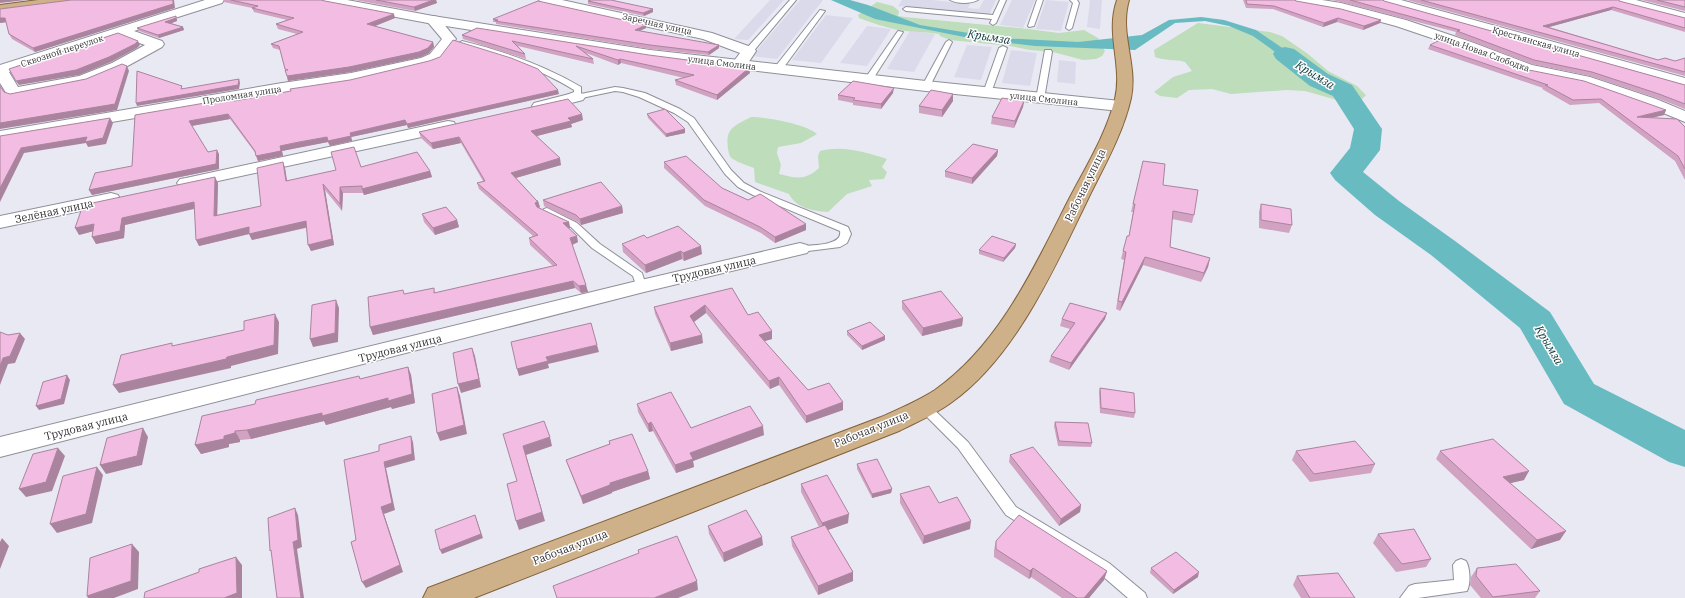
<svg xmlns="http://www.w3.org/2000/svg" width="1685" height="598" viewBox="0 0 1685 598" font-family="'IBM Plex Serif',serif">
<rect width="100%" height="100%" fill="#e9e9f4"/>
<g fill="#dadaeb">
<path d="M770,0H784L748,40L734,39Z"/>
<path d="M800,0H823L777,59L752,56Z"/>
<path d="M902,0H932L970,4L968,8L979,9L984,0H996L989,15L898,6Z"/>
<path d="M1012,0H1035L1023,28L1000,25Z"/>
<path d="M1046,0L1069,2L1061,31L1036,29Z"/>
<path d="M1090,0H1102L1100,29L1087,27Z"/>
<path d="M826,15L853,18L821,63L792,60Z"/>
<path d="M867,26L891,29L867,66L840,63Z"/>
<path d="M910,31L935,34L914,72L887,69Z"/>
<path d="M967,45L992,47L981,80L954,77Z"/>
<path d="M1011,50L1037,53L1030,86L1002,83Z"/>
<path d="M1059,60L1076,62L1075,84L1057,82Z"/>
</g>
<g fill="#bdddbb">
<path d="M877,2L893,6L899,11L898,16L905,17L1028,29L1059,33L1084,30L1098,38L1105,51L1102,56L1096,59L1083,60L1053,52L1030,50L1010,46L950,40L940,36L939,34C925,32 912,32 898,30C884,27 872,23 859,18L858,15Z"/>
<path d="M1198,23L1270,32L1282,36L1308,54L1328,71L1357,86L1366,95L1361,100H1337L1305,91L1287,90L1231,94L1212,89L1189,90L1177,98L1160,96L1154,92L1173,77L1192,71L1185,62C1175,59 1165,61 1155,57L1154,50Z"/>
<path d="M751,117C766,117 806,124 817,134L801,143L778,147L777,153L781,165L779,174C796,178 805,181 819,168L818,156L820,151C843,145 865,152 887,159L882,167L887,172L884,179L869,180L872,186L847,194L828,212C813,211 796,208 789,194L755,182L754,168C747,165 739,163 733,159C729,157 729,153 728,149C725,128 734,126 751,117Z"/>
</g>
<path fill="#69bbc2" d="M831,0H850L868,5L920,25L999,38L1078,42L1142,35L1169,20L1201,17L1224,20L1256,30L1307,65L1335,82L1325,84L1295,66L1253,36L1229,26L1205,21L1175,23L1135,50L1035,46L969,38L875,19Z"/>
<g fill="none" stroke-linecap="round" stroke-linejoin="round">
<path fill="#69bbc2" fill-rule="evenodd" d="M1285,47L1294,49L1328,74L1352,85L1382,129L1380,150L1363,172L1399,201L1455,241L1550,312L1594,384L1685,430V467L1669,462L1564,404L1520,328L1431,255L1375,215L1335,180L1330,173L1350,148L1354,129L1333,96L1310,86L1276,59L1273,54L1276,49Z"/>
<g stroke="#8f8f99" stroke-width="2">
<g id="service">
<path d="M790,0H796L752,53H746V49Z"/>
<path d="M950,0H978C971,4 957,4 950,0Z"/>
<path d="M1000,0H1006L996,23L993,25L990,23L992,19L906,11L903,9L906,7L993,15Z"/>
<path d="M1037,0H1043L1034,26L1029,27L1028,26Z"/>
<path d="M1070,0H1077L1079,3L1072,28L1069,30L1066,28L1073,3Z"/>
<path d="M820,10L825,11L781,71H775V67Z"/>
<path d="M898,31L903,32L871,82H865L864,80Z"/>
<path d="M949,40L952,42L929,88H923L922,86L946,42Z"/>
<path d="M462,41C503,51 544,65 581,87V94L615,87L623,88L645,93L680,109L694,118L731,170L744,183L759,191L848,227L851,234L847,243L840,247L800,252L796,251L795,249L796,247L800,246C811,245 843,246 840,231L753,195L738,187L725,174L688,122L674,113L639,97L623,92L615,91L577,99L574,98L565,100V96L574,92V90C539,68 500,56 460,44L459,43Z"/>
<path d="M1003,46L1007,48L991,93L987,95H984L983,93L999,48Z"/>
<path d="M1045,50H1051L1052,52L1044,99L1040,101L1036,99Z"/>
<path d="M547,208L577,223L600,244L642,273L646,286L645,288H637L633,276L592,248L571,227L544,213L542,211L544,209Z"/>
<path d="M924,403L928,404L968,442L1016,507L1109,563L1145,593L1147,598H1128L1099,573L1006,515L958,448L920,410L918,407L920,404Z"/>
<path d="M1461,559L1466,561C1470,568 1471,583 1467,591L1418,598H1400L1409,586L1415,584L1454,580L1453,565L1456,561Z"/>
</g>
</g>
<g stroke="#8f8f99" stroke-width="2">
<g id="minor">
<path d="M205,0H224L222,3L134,31L162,41L164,44L162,47L122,69L88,83L13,98L8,96L0,83V65ZM120,36L145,45L112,63L79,76L18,87L9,72Z"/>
<path d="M539,0H562L712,33L754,48L756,51C750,60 745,71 733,68L731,65L740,53L703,39L545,4L541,3Z"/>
<path d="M1293,0H1322L1341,3L1406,20L1474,43L1532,65L1590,77L1656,99L1685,111V122L1644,105L1582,84L1523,72L1464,49L1396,26L1340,11L1295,3Z"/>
<path d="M1381,0H1401L1685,78V88L1383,3Z"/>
<path d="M1616,0H1636L1685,13V21L1618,3Z"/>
<path d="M433,16L438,17L456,39L440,60L430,64L351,83L282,93L0,141V131L282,83L351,73L421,58L430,54L442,39L426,20L428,17Z"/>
<path d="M577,92L583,94L585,97L583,100L540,111L534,109L532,106L534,103Z"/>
<path d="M448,121L454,122L456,126L454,130L186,188L180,187L177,183L180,179L186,178Z"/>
<path d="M111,193L118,195L120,199L118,203L0,228V216Z"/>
<path d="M800,243L807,245L810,249L807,253L644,292L0,457V437L641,280Z"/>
</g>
</g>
<g stroke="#8f8f99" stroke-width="2">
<path id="tertiary" d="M321,0H347L433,16L650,50L926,81L1120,101L1126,103L1128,106L1126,109L1120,111L926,91L650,58L433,24L327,4L323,3Z"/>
</g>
<g stroke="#826239" stroke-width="2">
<g id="primary">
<path d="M38,0H71L69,3L65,4L0,13V5Z"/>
<path d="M1117,0H1129C1119,34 1138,64 1131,98C1123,134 1103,168 1087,201C1054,269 1015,357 952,402C936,414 917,422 899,431L474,598H423L428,588L881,417C899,409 918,401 935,390C999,345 1034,268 1068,201C1085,168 1106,135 1115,99C1123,65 1105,34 1117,0Z"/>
</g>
</g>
<use href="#service" fill="#fff" fill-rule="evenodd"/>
<use href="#minor" fill="#fff" fill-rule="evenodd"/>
<use href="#tertiary" fill="#fff" fill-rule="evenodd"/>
<use href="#primary" fill="#ceb089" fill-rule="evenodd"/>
</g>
<g fill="#d1a2c2">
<path d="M223,0H321L395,18L374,26L433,42L434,47L429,53L421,57L351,72L288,81L280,50L273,48L271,44L297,34L278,29L276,24L287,20L254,12L252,8L224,2Z"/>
<path d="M355,0H436L437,3L415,11Z"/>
<path d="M1243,0H1295L1296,1L1381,20L1380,23L1363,30L1337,22L1323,27L1273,9L1246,8Z"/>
<path d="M1332,0H1383L1384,1L1685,85V109L1657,98L1590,76L1532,64L1455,35L1456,32L1341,2Z"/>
<path d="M1407,0H1619V1L1685,18V32L1611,10L1549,27L1658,60L1675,61L1685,58V76Z"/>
<path d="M1642,0H1685V11Z"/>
<path d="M588,1L653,9V12L644,16L588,4Z"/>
<path d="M175,8L35,52L12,39L9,34L6,22L0,23V9Z"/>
<path d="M177,19V21L171,23L183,27L184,30L159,38L139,31L137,28Z"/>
<path d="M493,19L646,28L640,31L719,48L709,55L650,49L496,24V22H493Z"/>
<path d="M477,28L750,73L717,100L676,85L675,80L684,78L621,63L618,65L586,53L593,59L594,64L518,46L525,54L526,59L463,39L462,35Z"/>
<path d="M1430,45L1524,69L1666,110L1664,115L1650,118L1685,127V180L1675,161L1599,103L1570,105L1542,89L1543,88L1428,49Z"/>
<path d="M893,93L881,109L853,105V103L838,100V95Z"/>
<path d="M559,94L408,128L407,125L351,137L352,141L330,146L328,142L301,147L282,151L283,156L258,161L256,154L230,119L192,126L208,152L219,154V169L92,195L89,190L132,166L135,115L236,101Z"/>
<path d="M953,101L942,117L919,113V106Z"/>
<path d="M1024,101L1023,107L1014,128L991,124L992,117Z"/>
<path d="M647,114L685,129V133L666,137L648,118Z"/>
<path d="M583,120L571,124L572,127L537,136L561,165L516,178L537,201H538L539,208L569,222L570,228L569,229L578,242L572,245L588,292L581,293L575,288L373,335L370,327L405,294L434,288L435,293L553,266L530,245L529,238L533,236L479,189L477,183L483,181L461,143L433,149L421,138L419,132Z"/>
<path d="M998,150L997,156L972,184L945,177V171Z"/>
<path d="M1143,161L1163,185L1194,215L1192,223L1172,219L1170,247L1210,258L1208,267L1201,282L1143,265L1120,311L1116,309L1124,260L1121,259L1123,251L1129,236L1133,212H1131Z"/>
<path d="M283,162L285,168L287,181L361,167L430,171L432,177L364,195L363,193H343L342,211L325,190L334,245L311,251L306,228L252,240L249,234L199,246L194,209L125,225L124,238L96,244L93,231L79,235L218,183L217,215L261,206Z"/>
<path d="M664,162L748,200L806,224V230L775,243L761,233L705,206L664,168Z"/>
<path d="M543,200L622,206L623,213L581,225L578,222L544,206Z"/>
<path d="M1261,204L1292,225L1289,233L1259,228V212Z"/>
<path d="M422,214L457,220L459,227L435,235L424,222Z"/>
<path d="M647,238L702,254L684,261L682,259L646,273L623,252L622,244Z"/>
<path d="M1016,244L1015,248L1003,262L979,254V250Z"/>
<path d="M732,288L748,315L772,331V339L764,341L808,390L843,410L806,423L779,385L770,389L706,313L694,322L703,343L671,351L655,314L654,307Z"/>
<path d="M902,301L963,318L962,326L922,336L902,309Z"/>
<path d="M1062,319H1105L1069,370L1049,362L1051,356L1070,329L1060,326Z"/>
<path d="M847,331L885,336V340L862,350L847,335Z"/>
<path d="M408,367L411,375L415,403L392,409L391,407L326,425L324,421L251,439L240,440V442L229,444V447L201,454L195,445L361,379Z"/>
<path d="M1100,388L1135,413L1134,418L1100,413L1099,392Z"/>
<path d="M637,404L691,428L764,435L693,461L694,467L676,473L653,431L649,432L638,412Z"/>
<path d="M1055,422L1092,443L1091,447L1058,446L1054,426Z"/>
<path d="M609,441L648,471L650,479L612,492V493L583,504L569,468L566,460L609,444Z"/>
<path d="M1296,451L1375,464L1371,473L1310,482L1292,460Z"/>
<path d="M1440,451L1524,480L1510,483L1560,540L1531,549L1436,459Z"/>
<path d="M1010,455L1081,505L1080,512L1059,526L1009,462Z"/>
<path d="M857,464L892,489L891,493L872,498L857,469Z"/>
<path d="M801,484L848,523L828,530L853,572V581L818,595L792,546L791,537L819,527L801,492Z"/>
<path d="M900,494L939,503L970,529L923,544L900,503Z"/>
<path d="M708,526L763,545L724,562L709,534Z"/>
<path d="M1378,534L1431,559L1426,567L1396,572L1373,543Z"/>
<path d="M996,541L1107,571L1104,580L1089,598H1062L1031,577L1029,579L994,557V550Z"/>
<path d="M1151,568L1198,577L1173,594L1150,573Z"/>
<path d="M1477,568L1540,591L1535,598H1481L1470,585L1471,577Z"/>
<path d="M1297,576L1355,598H1301L1293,585Z"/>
</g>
<g fill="#aa849e">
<path d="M0,0H26L0,3Z"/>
<path d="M173,0H174L175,8L35,52L33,48Z"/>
<path d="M433,0H436L437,3L415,11L414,7Z"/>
<path d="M1613,7L1611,10L1542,29L1543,26Z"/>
<path d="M653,9V12L644,16L643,13Z"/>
<path d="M394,14L395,18L368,29L367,24Z"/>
<path d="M176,16L177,21L167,25L165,22Z"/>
<path d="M0,18H5L8,22L0,23Z"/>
<path d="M1338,18L1337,22L1323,27L1324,23Z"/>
<path d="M1381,20L1380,23L1363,30L1364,26Z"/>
<path d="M646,25V28L635,33V30Z"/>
<path d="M183,27L184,30L159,38L158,35Z"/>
<path d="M138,41L140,45L137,48L111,62L79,75L19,85L16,81Z"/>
<path d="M433,42L434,47L429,53L421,57L351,72L288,81L287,76Z"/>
<path d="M719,45V48L709,55L708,52Z"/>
<path d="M620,59L621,63L618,65V60Z"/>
<path d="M127,66L129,71L117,110L0,129V123Z"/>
<path d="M749,68L750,73L717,100V95Z"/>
<path d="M239,79L240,83L239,89L137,106L136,103Z"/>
<path d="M894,88L893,93L881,109V104Z"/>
<path d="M558,90L559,94L408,128L407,124Z"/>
<path d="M953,94V101L942,117V110Z"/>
<path d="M1024,101L1023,107L1014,128L1015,121Z"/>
<path d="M1666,110L1664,115L1634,122L1637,117Z"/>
<path d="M228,114L230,119L191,126L189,121Z"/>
<path d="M582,114L583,120L571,124L572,127L533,137L531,131L568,118Z"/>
<path d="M110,118L113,123L106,144L88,147L86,143L24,153L0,202V188L21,148Z"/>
<path d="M405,120L407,125L351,137L350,133Z"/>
<path d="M685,129V133L666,137V134Z"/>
<path d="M351,136L352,141L330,146L328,142L282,151L283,156L258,161L256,156L280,146L327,137Z"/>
<path d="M459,137L461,143L433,149L431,143Z"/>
<path d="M217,150L219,154V169L92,195L89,190Z"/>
<path d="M998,150L997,156L972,184V178Z"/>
<path d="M560,158L561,165L512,179L511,173Z"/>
<path d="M283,162L285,168L288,187L286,181Z"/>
<path d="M430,171L432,177L364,195L362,189Z"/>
<path d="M215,177L218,183L217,222L214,216Z"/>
<path d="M323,184L325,190L334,245L311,251L308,245Z"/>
<path d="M340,187L343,193L342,211L340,204Z"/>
<path d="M538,201L540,207L537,210L535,203Z"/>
<path d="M194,202L197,208L125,225L124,238L96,244L92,237L122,218Z"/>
<path d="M622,206L623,213L581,225L580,219Z"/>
<path d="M457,220L459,227L435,235L433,228Z"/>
<path d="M306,221L308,227L252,240L249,234L199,246L196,240L249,227Z"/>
<path d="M569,222L570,228L565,230L563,223Z"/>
<path d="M94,224L98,230L79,235L75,228Z"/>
<path d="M806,224V230L775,243V237Z"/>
<path d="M577,236L578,242L572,245L570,238Z"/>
<path d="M1016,244L1015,248L1003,262L1004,258Z"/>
<path d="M701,246L702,254L684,261L683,253Z"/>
<path d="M681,251L682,259L646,273L645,265Z"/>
<path d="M1145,257L1143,265L1120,311L1122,302Z"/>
<path d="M1210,258L1208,267L1201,282L1204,273Z"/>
<path d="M573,281L575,288L373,335L370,327Z"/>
<path d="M586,285L588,292L581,293L579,286Z"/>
<path d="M336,300L339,308L338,342L313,347L310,339Z"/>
<path d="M705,305L706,313L691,324L690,316Z"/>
<path d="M1107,313L1105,319L1069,370L1071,363Z"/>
<path d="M275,314L279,322L278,354L231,366V368L119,393L113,385L227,357Z"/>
<path d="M963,318L962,326L922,336L923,328Z"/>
<path d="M772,331V339L759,343V335Z"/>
<path d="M20,333L25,339L15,363L8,364L0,385V366L3,358Z"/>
<path d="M702,335L703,343L671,351L670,343Z"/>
<path d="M885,336V340L862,350V346Z"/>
<path d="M597,345L599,352L548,364L549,368L519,376L517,369L546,357Z"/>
<path d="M472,348L475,356L481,387L461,393L458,384Z"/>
<path d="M408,367L411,375L415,403L392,409L391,407L326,425L324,421L251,439L247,430Z"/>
<path d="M67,375L70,380L64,404L39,410L36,406Z"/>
<path d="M779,377V385L770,389L769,381Z"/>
<path d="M457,387L460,396L467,434L440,441L437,433Z"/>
<path d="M843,402V410L806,423V416Z"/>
<path d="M651,422L653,431L649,432L648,424Z"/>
<path d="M763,426L764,435L693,461L694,467L676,473L675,465L690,453Z"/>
<path d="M143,428L148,437L142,465L106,474L100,465Z"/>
<path d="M235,431L240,440V442L229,444V447L201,454L195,445L224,436Z"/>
<path d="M411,436L413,442L415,460L386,468L395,510L384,514L403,572L366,588L362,582L381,507L384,462Z"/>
<path d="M550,437L552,446L526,455L545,521L519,530L516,521L523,446Z"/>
<path d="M58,448L65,456L52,491L26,497L19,489Z"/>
<path d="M97,467L103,475L92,523L57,533L50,524Z"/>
<path d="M648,471L650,479L612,492V493L583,504L581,496L610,483Z"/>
<path d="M1529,471L1524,480L1498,486L1503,477Z"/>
<path d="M892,489L891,493L872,498V494Z"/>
<path d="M1081,505L1080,512L1059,526L1061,519Z"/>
<path d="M295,508L298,515L302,547L297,549L304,598H301L293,542Z"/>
<path d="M849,514L848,523L822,532V523Z"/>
<path d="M475,515L483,538L442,554L440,550Z"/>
<path d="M971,521L970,529L923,544L924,536Z"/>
<path d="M1566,531L1560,540L1531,549L1537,540Z"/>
<path d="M762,537L763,545L724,562L723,553Z"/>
<path d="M2,538L9,546L0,569V542Z"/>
<path d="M132,544L139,552L138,589L114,598H88L87,596Z"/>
<path d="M236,557L242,565V598H224Z"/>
<path d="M1033,568L1031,577L1029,579L1030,571Z"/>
<path d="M1107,571L1104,580L1089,598H1084Z"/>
<path d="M853,572V581L818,595V586Z"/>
<path d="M1199,572L1198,577L1173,594L1174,590Z"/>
<path d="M697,581L698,590L678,598H654Z"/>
</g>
<g fill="#f3bce2" stroke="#aa849e">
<path d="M71,0H173V4L33,48L9,34L5,18H0V9Z"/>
<path d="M231,0H321L325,1L394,14L367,24L433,42L428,48L419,52L349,67L287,76L285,70H288L285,69L279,46L271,44L303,32L276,24L294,18L252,8L258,6Z"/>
<path d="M376,0H433L414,7Z"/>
<path d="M591,0H611L653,9L643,13L588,1Z"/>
<path d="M1246,0H1295L1296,1L1341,9L1381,20L1364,26L1338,18L1324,23L1274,6L1247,4Z"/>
<path d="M1350,0H1383L1384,1L1685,85V104L1659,94L1592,72L1534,60L1457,31L1460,30Z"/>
<path d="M1421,0H1619V1L1685,18V28L1613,7L1543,26L1658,60L1665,58L1675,61L1685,58V72Z"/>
<path d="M1657,0H1685V7Z"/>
<path d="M538,1L646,25L635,30L719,45L708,52L650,45L495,21L498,20L493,19Z"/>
<path d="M176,16V18L165,22L183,27L158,35L137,28Z"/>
<path d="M477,28L649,55L749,68L717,95L675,80L694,75L620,59L618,60L576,46L593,59L512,41L525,54L462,35Z"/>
<path d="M118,33L138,41L135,44L109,57L76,70L16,81L9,69Z"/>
<path d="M1442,39L1524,69L1584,81L1666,110L1637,117L1677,119L1685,127V169L1678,156L1601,99L1573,100L1545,85H1548L1430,45Z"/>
<path d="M453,40L511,58L538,69L558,90L407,124L405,120L350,133L351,136L328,141L327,137L299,142L280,146L281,151L256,156L255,151L228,114L189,121L208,152L217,150L216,164L89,190L95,173L132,166L135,115L234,98V101L291,91L290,89L350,80L429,61L440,57Z"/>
<path d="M122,64L127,66L115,104L0,123V86L4,92L10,94L86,79Z"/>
<path d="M137,71L182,86L181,89L239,79L238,85L136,103Z"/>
<path d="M853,81L894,88L881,104L853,100L855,98L838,95Z"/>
<path d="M931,90L953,94L942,110L919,106Z"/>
<path d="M1002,98L1024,101L1015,121L992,117Z"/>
<path d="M568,99L582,114L568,118L571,121L531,131L560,158L511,173L537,201H538L535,203L537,207L569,222L563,223L577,236L570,238L586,285L579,286L573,281L370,327L368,297L403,290L404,294L434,288V293L557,265L529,238L538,235L477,183L485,181L459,137L431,143L419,132Z"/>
<path d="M665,109L685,129L666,134L647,114Z"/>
<path d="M110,118L103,138L85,142L87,137L21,148L0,188V136Z"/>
<path d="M973,144L998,150L972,178L945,171Z"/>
<path d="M354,147L361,167L417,152L430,171L362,189V186L340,187V204L323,184L332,239L308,245L306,221L249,234V227L196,240L194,202L122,218L120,231L92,237L94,224L75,228L83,205L215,177L214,216L261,206L257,168L283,162L286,181L336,170L331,152Z"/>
<path d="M686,156L722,188L748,200L760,194L762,195L806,224L775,237L760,227L704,200L664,162Z"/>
<path d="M1143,161L1165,164L1163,185L1198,190L1194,215L1173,211L1170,247L1210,258L1204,273L1145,257L1122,302L1118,301L1126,252L1123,251L1127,236H1129L1135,204H1133Z"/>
<path d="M601,182L622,206L580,219L576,215L543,200Z"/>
<path d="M1261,204L1291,209L1292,225L1261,220Z"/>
<path d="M446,207L457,220L433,228L422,214Z"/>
<path d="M678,226L701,246L683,253L681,251L645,265L622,244L644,235L647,238Z"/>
<path d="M992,236L1016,244L1004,258L979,250Z"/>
<path d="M732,288L748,315L758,312L772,331L759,335L808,390L829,383L843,402L806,416L779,377L769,381L705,305L690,316L702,335L670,343L654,307Z"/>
<path d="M941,291L963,318L923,328L902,301Z"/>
<path d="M336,300L335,333L310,339L312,305Z"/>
<path d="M1070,303L1107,313L1071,363L1051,356L1075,323L1062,319Z"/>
<path d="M275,314L274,345L227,357L226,359L113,385L121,355L172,343V346L244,330V321Z"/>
<path d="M870,322L885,336L862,346L847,331Z"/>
<path d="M591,323L597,345L546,357L548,361L517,369L511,342Z"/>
<path d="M0,332L8,335L20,333L10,356L3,358L0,366Z"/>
<path d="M472,348L479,379L458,384L453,353Z"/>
<path d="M408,367L412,394L388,401V398L322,416V413L247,430L235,431V433L224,436V439L195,445L202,416L255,404L256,400L359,376L360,379Z"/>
<path d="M67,375L61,399L36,406L43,382Z"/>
<path d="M457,387L464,425L437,433L432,394Z"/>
<path d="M1100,388L1134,393L1135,413L1101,408Z"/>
<path d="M671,392L691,428L750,406L763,426L690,453L693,459L675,465L651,422L648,424L637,404Z"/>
<path d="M544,421L550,437L523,446L542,512L516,521L507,484L517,481L503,434Z"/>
<path d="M1055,422L1088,423L1092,443L1059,441Z"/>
<path d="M143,428L137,456L100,465L107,438Z"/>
<path d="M632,434L648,471L610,483V485L581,496L566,460L610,444L609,441Z"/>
<path d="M411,436L412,454L384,462L392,503L381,507L400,565L362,582L351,542L356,540L344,460L379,451V445Z"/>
<path d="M1493,439L1529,471L1503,477L1566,531L1537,540L1440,451Z"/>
<path d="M1355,441L1375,464L1314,474L1296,451Z"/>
<path d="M1033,447L1081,505L1061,519L1010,455Z"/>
<path d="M58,448L46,482L19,489L33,454Z"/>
<path d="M877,459L892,489L872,494L857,464Z"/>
<path d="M97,467L86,514L50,524L63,476Z"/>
<path d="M827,475L849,514L822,523L801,484Z"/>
<path d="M929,486L939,503L957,497L971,521L924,536L900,494Z"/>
<path d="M295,508L298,540L293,542L301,598H277L271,550L270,551L268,518Z"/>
<path d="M746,510L762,537L723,553L708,526Z"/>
<path d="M475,515L481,534L440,550L435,530Z"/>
<path d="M1019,515L1107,571L1084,598H1077L1033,568L1030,571L996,549V541Z"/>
<path d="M825,525L853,572L818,586L791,537Z"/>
<path d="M1414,529L1431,559L1402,564L1378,534Z"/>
<path d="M677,536L697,581L654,598H557L553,586L639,553L638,550Z"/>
<path d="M132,544L131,581L87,596L90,558Z"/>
<path d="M1176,552L1199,572L1174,590L1151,568Z"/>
<path d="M236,557L237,593L224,598H144L145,592L199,572V569Z"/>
<path d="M1516,564L1540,591L1493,597L1476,576L1477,568Z"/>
<path d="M1338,573L1355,598H1310L1297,576Z"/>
</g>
<g text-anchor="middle" stroke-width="3" stroke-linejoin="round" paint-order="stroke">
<g font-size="9" fill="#323236" stroke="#fff">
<text transform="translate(657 24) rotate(13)" y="3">Заречная улица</text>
<text transform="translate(1536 42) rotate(16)" y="3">Крестьянская улица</text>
<text transform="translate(62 51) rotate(-18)" y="3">Сквозной переулок</text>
<text transform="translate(1482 52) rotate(20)" y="3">улица Новая Слободка</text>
<text transform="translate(722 63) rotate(7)" y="3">улица Смолина</text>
<text transform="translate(242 95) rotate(-9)" y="3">Проломная улица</text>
<text transform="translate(1044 99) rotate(6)" y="3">улица Смолина</text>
</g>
<g font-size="11" fill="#323236" stroke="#fff">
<text transform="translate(1085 185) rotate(-64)" y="4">Рабочая улица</text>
<text transform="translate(54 211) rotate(-12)" y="4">Зелёная улица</text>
<text transform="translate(714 269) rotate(-13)" y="4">Трудовая улица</text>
<text transform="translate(400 348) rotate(-14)" y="4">Трудовая улица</text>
<text transform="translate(86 426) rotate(-14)" y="4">Трудовая улица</text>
<text transform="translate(871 429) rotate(-22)" y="4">Рабочая улица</text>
<text transform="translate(570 547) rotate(-21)" y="4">Рабочая улица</text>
</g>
<g font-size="12" font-style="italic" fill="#0f383b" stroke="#fff">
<text transform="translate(989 37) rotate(9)" y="4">Крымза</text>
<text transform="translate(1315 75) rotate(31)" y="4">Крымза</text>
<text transform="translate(1549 345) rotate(59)" y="4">Крымза</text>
</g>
</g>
</svg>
